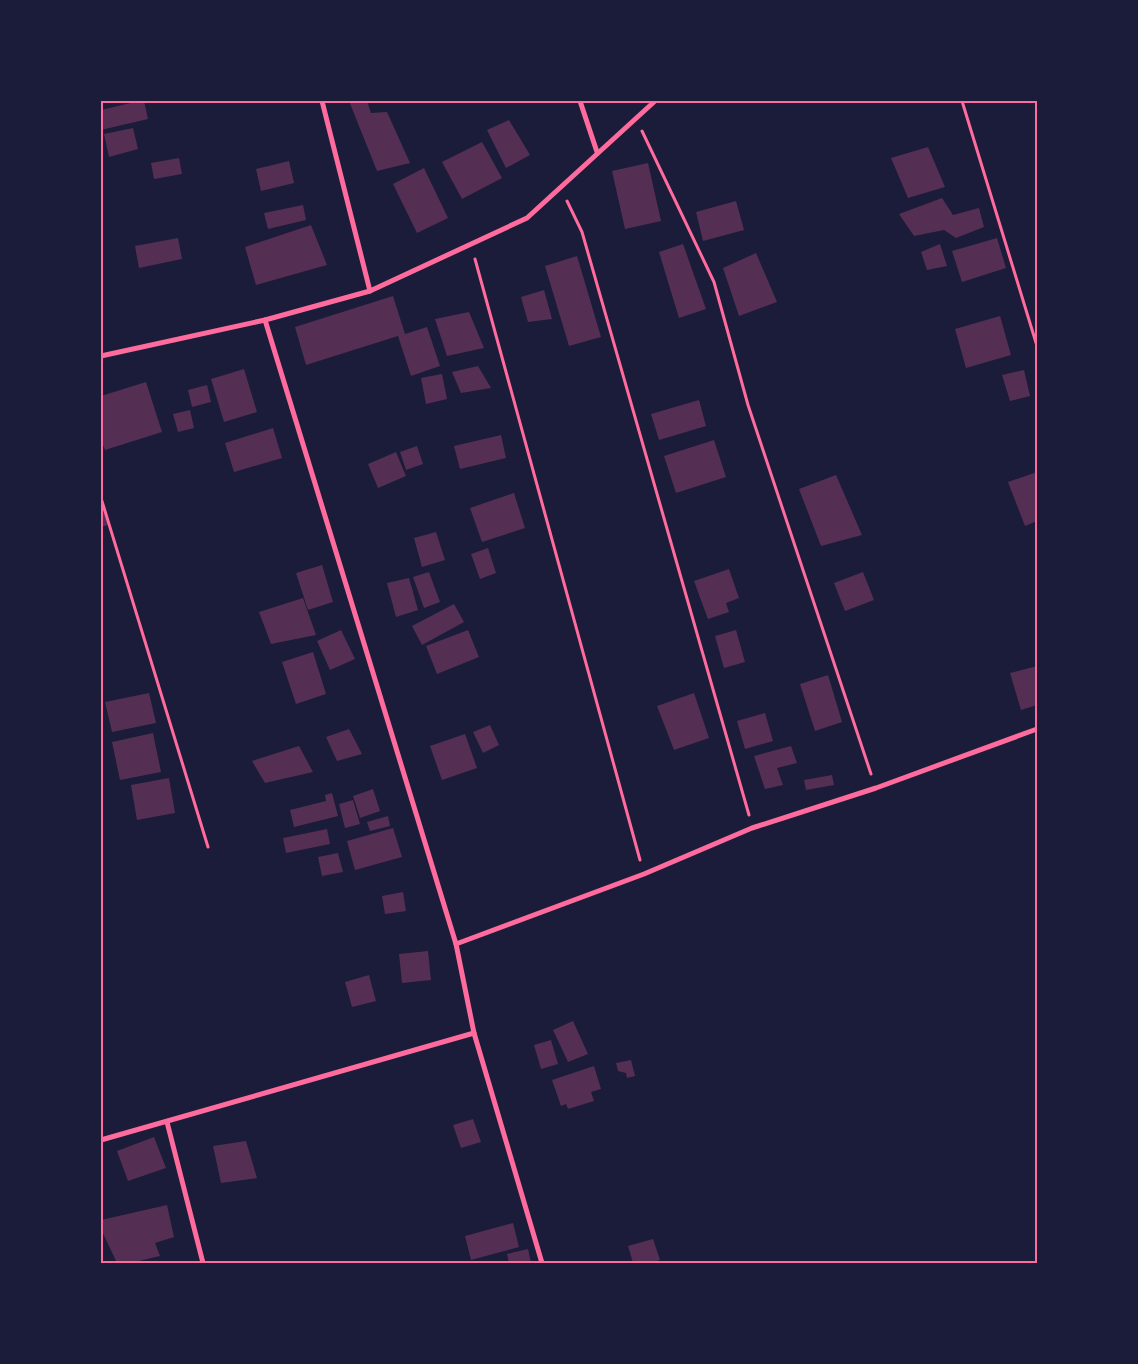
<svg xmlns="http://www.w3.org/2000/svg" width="1138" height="1364" viewBox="0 0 1138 1364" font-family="Rubik,sans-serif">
<rect width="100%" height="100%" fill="#1b1b3a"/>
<g fill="#542f53">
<path d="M139,101H144L148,119L101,130V110Z"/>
<path d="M349,101H367L371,113L387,112L410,163L377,171Z"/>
<path d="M509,120L530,155L506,168L487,130Z"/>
<path d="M133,128L138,149L109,157L104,134Z"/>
<path d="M482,142L502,178L462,199L442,162Z"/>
<path d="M928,147L945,187L908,198L891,158Z"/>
<path d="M179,158L182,174L154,179L151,163Z"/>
<path d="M289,161L294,183L261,191L256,169Z"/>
<path d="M648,163L661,221L625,229L612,171Z"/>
<path d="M424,168L448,218L417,233L393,184Z"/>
<path d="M942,198L953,215L979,208L984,227L956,238L944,230L914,236L899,214Z"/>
<path d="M736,201L744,230L703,241L696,212Z"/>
<path d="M303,205L306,220L268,229L264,213Z"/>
<path d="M311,225L327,265L256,285L245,247Z"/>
<path d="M178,238L182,259L139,268L135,246Z"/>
<path d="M997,238L1006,268L962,282L952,251Z"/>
<path d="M683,244L706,309L679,318L659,252Z"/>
<path d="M940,244L947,266L927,270L921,252Z"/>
<path d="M756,253L777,302L739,316L723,268Z"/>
<path d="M577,256L601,337L569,346L545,266Z"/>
<path d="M544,290L552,319L528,322L521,297Z"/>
<path d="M393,296L405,334L427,327L440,366L411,376L398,336L306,365L295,327Z"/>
<path d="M469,312L484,348L447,356L435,319Z"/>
<path d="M1000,316L1011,355L966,368L955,329Z"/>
<path d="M478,366L491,388L461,393L452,372Z"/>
<path d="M244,369L257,412L224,422L211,379Z"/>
<path d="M1024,370L1030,396L1010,401L1002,375Z"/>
<path d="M442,374L447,399L426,404L421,378Z"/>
<path d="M146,382L162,432L105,450L101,440V396Z"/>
<path d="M207,385L211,402L192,407L188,390Z"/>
<path d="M699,400L706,426L659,440L651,414Z"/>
<path d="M190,410L194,428L178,432L173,414Z"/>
<path d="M273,428L282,458L234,472L225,443Z"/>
<path d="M501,435L506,458L460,469L454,446Z"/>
<path d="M714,440L726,477L676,493L664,456Z"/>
<path d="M417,446L423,464L406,470L400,452Z"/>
<path d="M396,452L406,476L378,488L368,464Z"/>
<path d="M1037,472V521L1025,526L1008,482Z"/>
<path d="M836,475L862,535L821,546L799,489Z"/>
<path d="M514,493L525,528L482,542L470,508Z"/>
<path d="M102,505L108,525L101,527V506Z"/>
<path d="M436,532L445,560L422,567L414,538Z"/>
<path d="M488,548L496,573L480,579L471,554Z"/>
<path d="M322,565L333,602L308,610L296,573Z"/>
<path d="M729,569L739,598L726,603L729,612L708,619L694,581Z"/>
<path d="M429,572L440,602L424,608L413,577Z"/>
<path d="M863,572L874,600L845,611L834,583Z"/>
<path d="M409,578L418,610L396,617L387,583Z"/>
<path d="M303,598L316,635L271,644L259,612Z"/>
<path d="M454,604L464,622L422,645L412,626Z"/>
<path d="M341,630L355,659L330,670L317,641Z"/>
<path d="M468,630L479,657L437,674L426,646Z"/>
<path d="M736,630L745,662L724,668L715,636Z"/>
<path d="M313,652L326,694L296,704L282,662Z"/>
<path d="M1037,666V705L1021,710L1010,673Z"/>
<path d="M828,675L842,722L815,731L800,684Z"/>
<path d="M149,693L156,723L112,732L105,702Z"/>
<path d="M694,693L709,738L674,750L657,706Z"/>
<path d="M765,713L773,741L745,749L737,721Z"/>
<path d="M490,725L499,745L483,753L473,732Z"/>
<path d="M349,729L362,754L337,761L326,737Z"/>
<path d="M153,733L161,772L120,780L112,742Z"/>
<path d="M465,734L477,768L442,780L430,746Z"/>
<path d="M299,746L313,772L265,783L252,761Z"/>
<path d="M791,746L797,763L777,768L783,785L765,789L754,756Z"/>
<path d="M832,775L834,785L806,790L804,780Z"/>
<path d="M169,778L175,813L137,820L131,785Z"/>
<path d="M373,789L380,811L360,818L353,796Z"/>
<path d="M332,793L338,816L294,827L290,810L326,801L325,795Z"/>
<path d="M353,800L360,824L345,828L339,804Z"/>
<path d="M388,816L390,826L370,831L367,822Z"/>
<path d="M393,828L402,857L355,870L347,841Z"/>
<path d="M327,829L330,844L286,853L283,838Z"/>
<path d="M338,853L343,872L322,876L318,857Z"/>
<path d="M403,892L406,911L385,914L382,896Z"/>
<path d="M428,951L431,980L402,983L399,954Z"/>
<path d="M369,975L376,1001L352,1007L345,982Z"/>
<path d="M573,1021L588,1054L568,1062L553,1030Z"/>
<path d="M551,1040L558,1064L541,1069L534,1045Z"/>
<path d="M631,1060L635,1076L627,1078L626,1073L618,1071L616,1063Z"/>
<path d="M594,1066L601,1089L591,1092L594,1101L568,1109L566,1104L561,1106L552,1080Z"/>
<path d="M473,1119L481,1142L461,1148L453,1125Z"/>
<path d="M154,1137L166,1168L128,1181L117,1151Z"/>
<path d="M246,1141L257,1178L221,1183L213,1146Z"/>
<path d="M167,1205L174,1237L155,1243L160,1256L130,1263H117L101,1229V1220Z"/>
<path d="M513,1223L519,1247L471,1260L465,1236Z"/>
<path d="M653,1239L660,1260L650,1263H633L628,1246Z"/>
<path d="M528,1249L531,1263H509L507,1254Z"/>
</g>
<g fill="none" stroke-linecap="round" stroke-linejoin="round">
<g stroke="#ff6b9d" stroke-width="3">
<path d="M962,101L1037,346"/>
<path d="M642,131L714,282L748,405L871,774"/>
<path d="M567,201L582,232L749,815"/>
<path d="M475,259L640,860"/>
<path d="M101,498L208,847"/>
</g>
<g stroke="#ff6b9d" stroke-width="5">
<path d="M322,101L370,291"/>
<path d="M580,101L597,152"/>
<path d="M265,320L456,944L474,1033L542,1263"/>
<path d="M101,356L265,320L370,291L527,218L655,101"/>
<path d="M456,944L644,874L752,828L876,788L1037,729"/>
<path d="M167,1122L203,1263"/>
<path d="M101,1140L474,1033"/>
</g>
</g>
<rect width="1138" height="1364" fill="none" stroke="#1b1b3a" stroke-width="205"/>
<rect x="102" y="102" width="934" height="1160" fill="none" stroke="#ff6b9d" stroke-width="2"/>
</svg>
